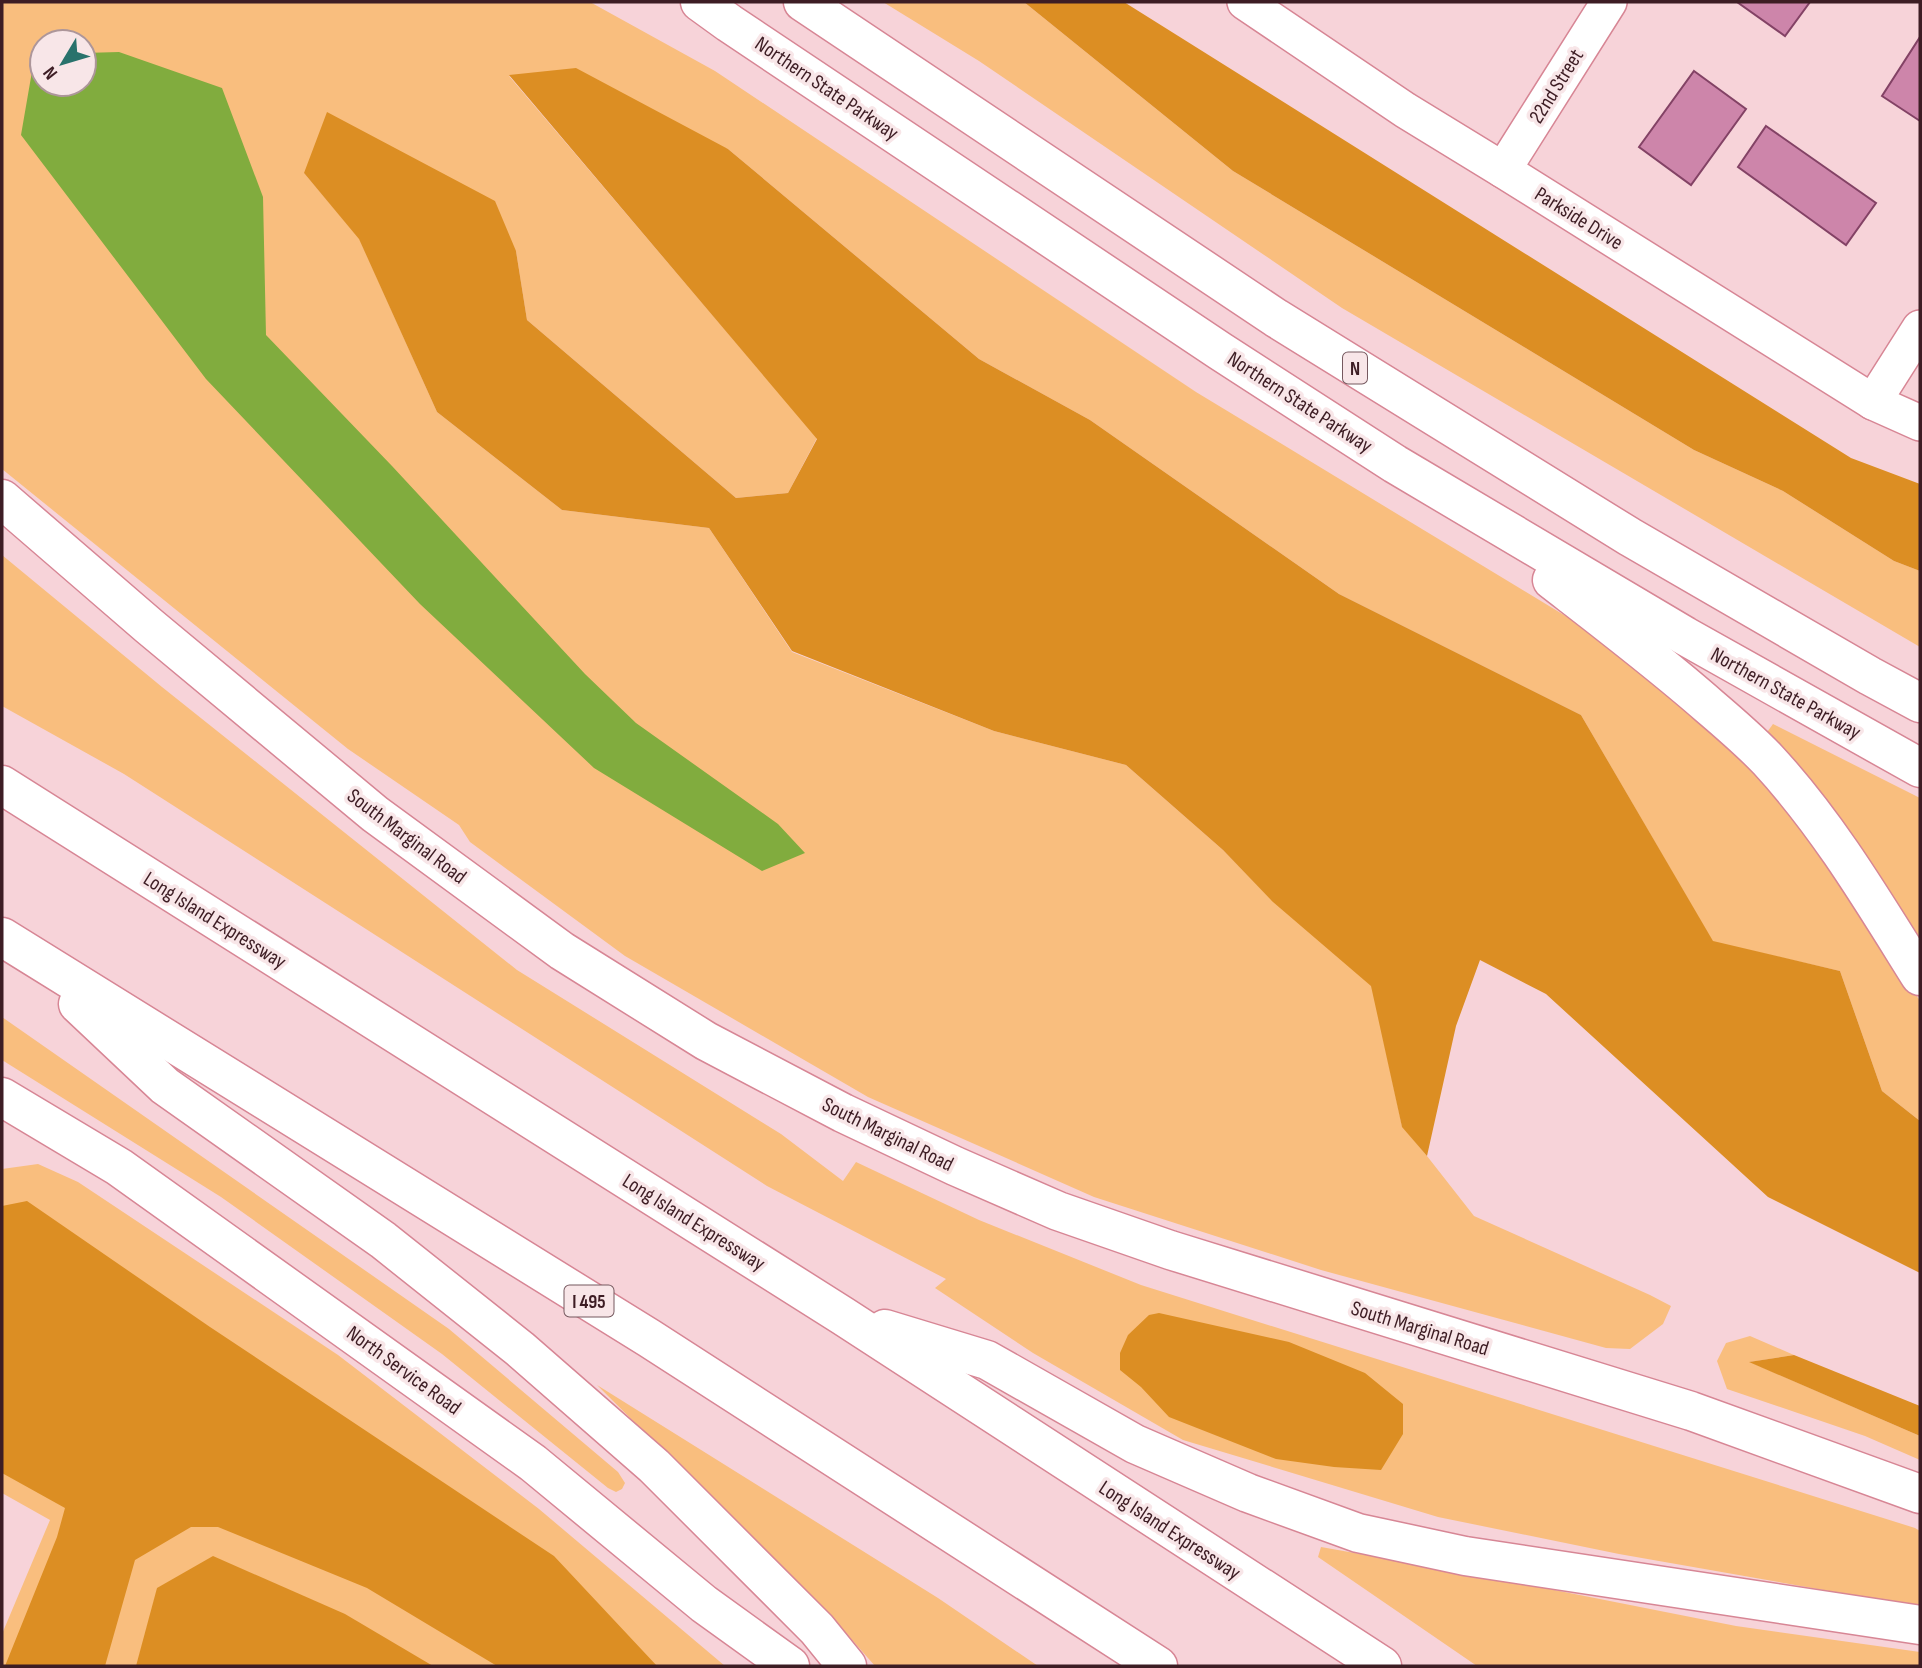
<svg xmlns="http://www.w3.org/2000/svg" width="1922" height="1668" viewBox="0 0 1922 1668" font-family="'Sofia Sans Condensed',sans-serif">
<rect width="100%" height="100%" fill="#f7d3d9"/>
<g fill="#f9be7e" fill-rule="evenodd">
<path d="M2,2H590L715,71L1196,392L1643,663L1758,768L1822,853L1920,1001V1121L1882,1091L1840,971L1713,942L1581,715L1339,594L1090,420L979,359L728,149L509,76L817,438L788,493L736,498L527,320L516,251L304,173L359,238L437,412L562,510L709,528L792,652L994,731L1126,765L1223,850L1265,893L1372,986L1402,1126L1427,1156L1474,1216L1650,1295L1671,1306L1663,1324L1630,1349L1606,1348L1321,1270L1094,1197L868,1097L625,956L470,842L459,825L348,749L2,469ZM42,42H84V84H42Z"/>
<path d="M883,2H1024L1233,171L1694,450L1783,491L1894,561L1920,571V647L1342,308L979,61Z"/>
<path d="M2,555L162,687L517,970L781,1134L843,1181L856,1162L979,1220L1141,1285L1915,1528L1920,1531V1607L1619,1554L1438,1517L1183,1440L1033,1353L935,1288L946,1279L767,1186L124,774L2,706Z"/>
<path d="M1773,724L1920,798V948L1765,735Z"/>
<path d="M2,1017L449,1329L618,1472L625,1483L622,1489L616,1492L608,1488L442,1354L221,1197L2,1060Z"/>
<path d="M38,1164L78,1182L338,1355L539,1509L725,1666H2V1634L50,1520L2,1493V1169Z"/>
<path d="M1750,1336L1794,1355L1750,1362L1920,1436V1460L1865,1436L1727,1389L1717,1361L1726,1343Z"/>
<path d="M597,1385L938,1598L1038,1666H875L846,1633Z"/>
<path d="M1321,1547L1473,1574L1736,1626L1920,1652V1666H1477L1318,1557Z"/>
</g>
<g fill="#dc8e23">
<path d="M1024,2H1124L1851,458L1920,484V571L1894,561L1783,491L1694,450L1233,171Z"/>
<path d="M576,68L728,149L979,359L1090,420L1339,594L1581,715L1713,941L1840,971L1882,1091L1920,1121V1273L1768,1197L1546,994L1480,960L1456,1026L1427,1156L1402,1127L1371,986L1273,902L1223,850L1126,765L994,731L792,651L709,528L562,510L437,412L359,239L304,173L327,112L495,201L516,251L527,320L736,498L788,493L817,439L509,75Z"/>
<path d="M27,1201L210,1327L554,1556L657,1666H497L367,1588L218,1527H191L135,1560L105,1666H5L57,1537L65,1508L2,1473V1206Z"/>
<path d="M1159,1313L1289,1342L1365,1373L1403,1404V1434L1381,1470L1334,1467L1276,1459L1169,1417L1141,1387L1120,1370V1353L1128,1335L1149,1315Z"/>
<path d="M1794,1355L1920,1406V1436L1749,1362Z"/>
<path d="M213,1556L345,1614L433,1666H136L157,1588Z"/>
</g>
<path fill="#81ac3e" d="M119,52L222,88L263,197L266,335L392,466L585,674L636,723L778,824L805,853L762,871L594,768L420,604L206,379L21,135L35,54H42V84H84V53Z"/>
<g fill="#cd85aa" stroke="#834265" stroke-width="2">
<path d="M1737,2H1810L1785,36Z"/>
<path d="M1920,37V121L1882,96Z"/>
<path d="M1694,71L1746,109L1691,185L1639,147Z"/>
<path d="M1766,126L1876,203L1846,245L1738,167Z"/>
</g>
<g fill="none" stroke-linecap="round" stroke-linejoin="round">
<g stroke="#d78695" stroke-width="38">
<g id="street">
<path d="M1245,2L1405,110L1503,170L1873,402L1920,423"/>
<path d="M1503,170L1609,2"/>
<path d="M1873,402L1920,328"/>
</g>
</g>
<g stroke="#d78695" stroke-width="41">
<g id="secondary">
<path d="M2,499L149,626L375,814L562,951L706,1041L843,1113L955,1166L1058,1211L1170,1250L1691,1411L1920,1494"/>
<path d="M2,1097L119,1167L533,1463L704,1604L790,1666"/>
</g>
</g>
<g stroke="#d78695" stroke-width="41">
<g id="highway">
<path d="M700,2L729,23L1220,351L1395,464L1685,636L1920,768"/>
<path d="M803,2L1276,318L1630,537L1870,676L1920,703"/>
<path d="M1552,580C1605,621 1659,662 1709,706C1729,723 1750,741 1768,760C1828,825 1873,901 1920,976"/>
<path d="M2,785L843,1316L1382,1666"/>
<path d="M2,937L649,1338L1158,1666"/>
<path d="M78,1004L165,1086L383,1240L520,1349L654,1466L817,1629L847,1666"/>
<path d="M885,1329L987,1360L1135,1444L1248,1493L1358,1533L1465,1556L1920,1625"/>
</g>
</g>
<use href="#street" stroke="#fff" stroke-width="35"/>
<use href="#secondary" stroke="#fff" stroke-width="38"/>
<use href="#highway" stroke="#fff" stroke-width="38"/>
</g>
<g text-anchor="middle" stroke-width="7" stroke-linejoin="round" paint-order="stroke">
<g fill="#f8e6e8" stroke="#75595f" stroke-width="2">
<rect x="1343" y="352.5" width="24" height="31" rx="5"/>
<rect x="564.5" y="1285.5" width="49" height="31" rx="5"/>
</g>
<g font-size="19" font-weight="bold" fill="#3d1d24">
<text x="1355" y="375">N</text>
<text x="589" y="1308">I 495</text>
</g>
<g font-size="21" fill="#3d1d24" stroke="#f8e6e8">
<text transform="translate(1556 86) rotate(-58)" y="7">22nd Street</text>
<text transform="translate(827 88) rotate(34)" y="7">Northern State Parkway</text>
<text transform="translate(1579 218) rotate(32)" y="7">Parkside Drive</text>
<text transform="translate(1300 402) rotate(33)" y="7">Northern State Parkway</text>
<text transform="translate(1786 693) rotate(29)" y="7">Northern State Parkway</text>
<text transform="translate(407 836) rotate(37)" y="7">South Marginal Road</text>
<text transform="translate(215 920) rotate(32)" y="7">Long Island Expressway</text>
<text transform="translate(888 1134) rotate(26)" y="7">South Marginal Road</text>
<text transform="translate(694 1222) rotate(32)" y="7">Long Island Expressway</text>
<text transform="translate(1420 1328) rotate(17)" y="7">South Marginal Road</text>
<text transform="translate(404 1370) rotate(36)" y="7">North Service Road</text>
<text transform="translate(1170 1530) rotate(33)" y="7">Long Island Expressway</text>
</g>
</g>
<rect width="1922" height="1668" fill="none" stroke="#3d1d24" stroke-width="7"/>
<g transform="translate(63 63) rotate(232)"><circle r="33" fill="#f8e6e8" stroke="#ad969a" stroke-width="2"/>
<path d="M0-5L12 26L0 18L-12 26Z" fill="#29726c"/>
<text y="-10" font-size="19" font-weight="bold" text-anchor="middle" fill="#3d1d24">N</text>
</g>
</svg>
